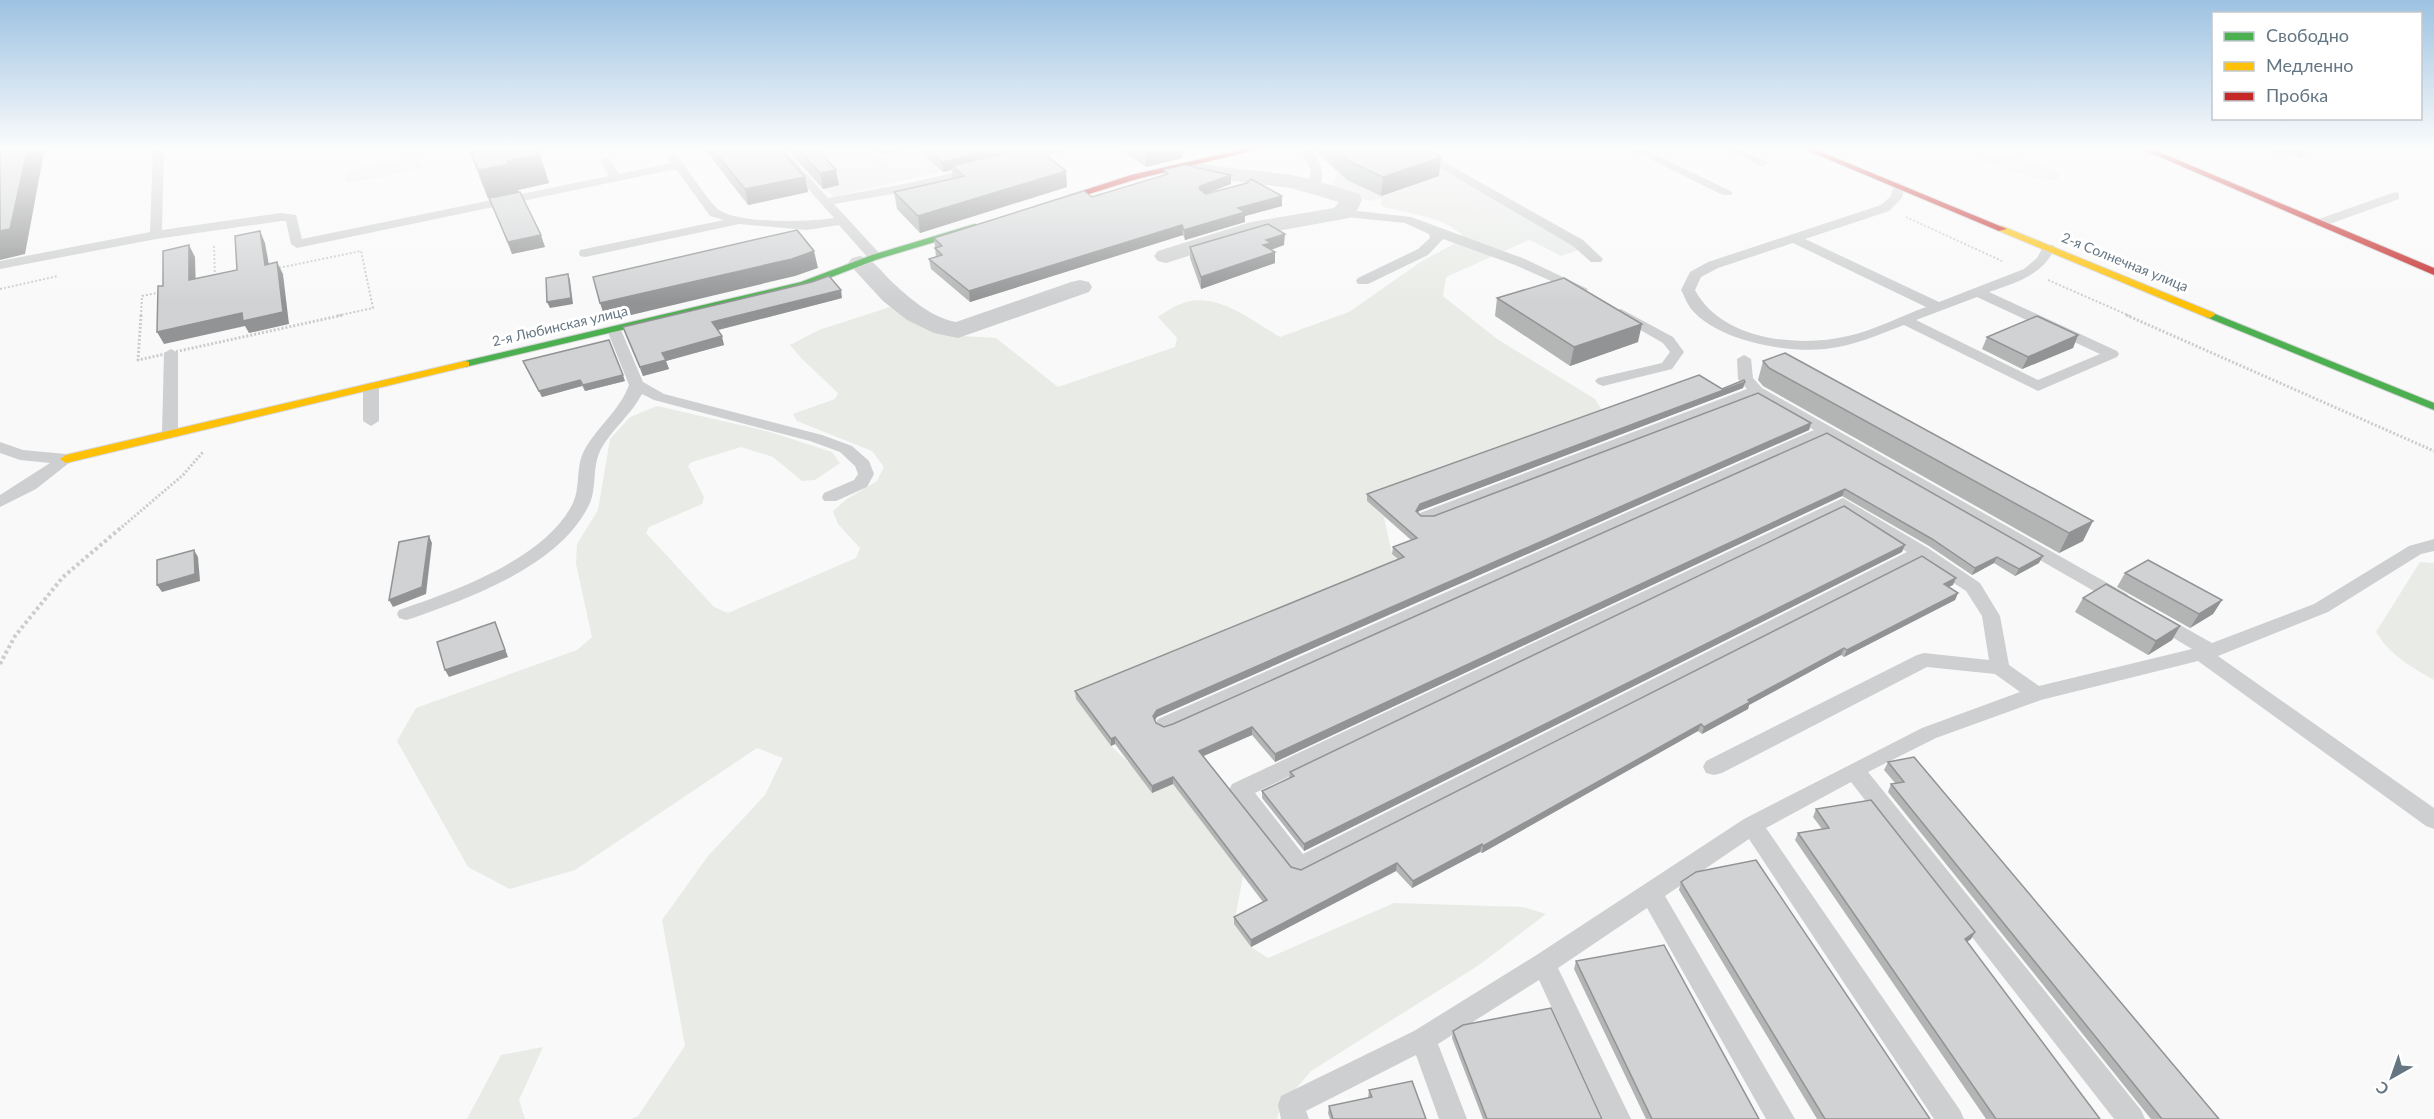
<svg xmlns="http://www.w3.org/2000/svg" width="2434" height="1119" viewBox="0 0 2434 1119" font-family="Lato,sans-serif">
<rect width="100%" height="100%" fill="#f9f9f9"/>
<g fill="#e8e9e9">
<path d="M788,147H1044L833,197Z"/>
<path d="M1310,147H1401L1582,249L1561,256L1429,187L1370,201L1331,190L1337,172Z"/>
</g>
<g fill="#e8ebe6">
<path d="M1988,153L2036,162L2058,171L2060,176L2054,181C2028,177 2003,169 1979,159L1978,156Z"/>
<path d="M412,158L420,159L423,168L355,182H347L345,172L353,169Z"/>
<path d="M1412,181L1421,186L1429,184L1531,239L1446,277L1443,296L1497,339L1595,399L1605,415L1368,501L1384,517L1392,554L1403,564L1076,699L1111,746L1132,766L1152,793L1173,784L1243,876L1234,924L1251,947L1268,958L1394,903L1523,907L1546,914L1479,965L1311,1071L1280,1107L1277,1119H631L638,1116L685,1046L662,920L708,856L765,795L783,758L757,748L575,870L510,889L468,867L397,741L416,708L577,650L592,637L576,564L577,544L598,510L610,439L630,417L657,406L770,432L832,452L840,463L815,480L802,481L773,457L741,447L692,462L688,466L704,497L702,504L649,527L646,533L714,607L728,613L856,558L860,548L838,524L833,511L847,499L877,481L884,467L872,451L797,421L793,414L835,399L838,393L802,359L790,345L819,330L890,307L908,314L943,335L996,338L1058,387L1175,347L1177,338L1158,317C1164,313 1171,308 1178,305C1213,288 1251,320 1280,337L1349,312L1422,261L1465,238C1444,215 1410,215 1381,206V196Z"/>
<path d="M2420,562L2434,563V680C2410,666 2391,656 2376,632Z"/>
<path d="M543,1047L519,1100L525,1119H467L501,1055Z"/>
</g>
<g fill="none" stroke-linecap="round" stroke-linejoin="round">
<g stroke="#d5d6d7" stroke-width="2">
<g id="fast">
<path d="M975,224L980,227L978,229L878,259L808,286L465,367L459,364L465,361L801,282L872,255Z"/>
<path d="M2210,312L2434,403V410L2206,317V313Z"/>
</g>
</g>
<g stroke="#d5d6d7" stroke-width="2">
<g id="slow">
<path d="M2002,226L2214,313L2215,315L2210,318L2206,317L1999,231L1997,229Z"/>
<path d="M465,361L469,362V366L66,463L60,459L66,455Z"/>
</g>
</g>
<g stroke="#d5d6d7" stroke-width="2">
<g id="jam">
<path d="M1254,147H1267L1137,179L1044,208L1036,206L1131,175Z"/>
<path d="M1799,147H1809L2007,229L1999,231Z"/>
<path d="M2137,147H2147L2434,268V275Z"/>
</g>
</g>
<g stroke="#cbcccd" stroke-width="2" stroke-dasharray="2 2" stroke-linecap="butt">
<path d="M861,147L887,171"/>
<path d="M690,150L698,147"/>
<path d="M1906,217L2002,261"/>
<path d="M214,246L215,278"/>
<path d="M2048,280L2130,316"/>
<path d="M0,289L58,276"/>
<path d="M141,316L142,296L361,251L373,308L336,316"/>
</g>
<g stroke="#cbcccd" stroke-width="3" stroke-dasharray="2 2" stroke-linecap="butt">
<path d="M141,315L138,360L343,315"/>
<path d="M2126,315L2434,451"/>
<path d="M122,527L183,475L203,452"/>
</g>
<path stroke="#cbcccd" stroke-width="4" stroke-dasharray="3 3" stroke-linecap="butt" d="M0,664L15,636L63,577L123,526"/>
<g fill="#cecfd0" fill-rule="evenodd">
<path d="M153,147H164L162,230L281,213L296,215L302,239L609,176L600,161L606,158L610,159L619,174L672,163L667,157L673,154L677,155C685,165 711,205 719,210C740,224 809,222 834,218L771,147H782L828,198L904,184L975,168L981,171L979,173L904,192L834,204L880,254L882,257L880,260H870L839,225L806,230L739,224L585,257L580,256L579,253L580,250L724,220L710,216L676,169L297,248L291,244L286,221H281L156,239L0,269V261L150,232Z"/>
<path d="M469,147H480L481,148L475,151Z"/>
<path d="M1060,147H1079L1077,149L1022,162L1016,159L1018,157Z"/>
<path d="M1298,147H1309C1320,161 1327,172 1318,190L1314,191L1308,187L1311,170Z"/>
<path d="M1404,147H1417L1583,240L1603,259L1601,262H1591L1573,246Z"/>
<path d="M1625,147H1639L1733,192L1731,195H1723Z"/>
<path d="M1721,147H1735L1769,163L1763,166L1759,165Z"/>
<path d="M1899,182L1905,186L1902,198L1889,211L1805,239L1939,302L2024,269L2037,258L2044,245H2054L2055,248C2042,276 2016,282 1989,292L2117,351L2119,354L2117,357L2038,391L1904,325C1878,335 1853,346 1825,349C1786,353 1719,341 1692,310C1687,304 1685,297 1681,290L1690,272L1708,262L1881,205L1890,197L1895,183ZM1793,243L1926,307C1901,316 1875,330 1848,336C1798,348 1721,340 1695,290L1701,277L1718,268ZM1977,297L2100,354L2038,380L1916,320Z"/>
<path d="M2395,192L2399,193V199L2324,226H2316L2314,223L2316,220Z"/>
<path d="M1341,209L1411,217L1525,259L1588,289L1586,292H1576L1515,265L1443,239L1428,255L1368,284H1358L1356,281L1358,278L1418,249L1430,238L1429,234L1405,223L1337,216L1335,213Z"/>
<path d="M1621,309L1673,337L1684,352L1672,369L1603,386L1598,384L1595,381L1598,378L1662,363L1670,352L1663,343L1616,316L1614,313L1616,310Z"/>
<path d="M614,326L621,330L643,382L664,394L822,435L852,446L869,461L874,474L867,487L836,501H824L822,497L824,493L854,480L858,474L855,466L840,452L810,441L654,400L642,394C631,415 612,429 601,449C592,466 597,486 590,503C561,565 473,597 413,618L406,620L399,618L397,614L399,610C454,591 546,559 573,503C581,486 575,466 585,449C598,426 620,410 629,385L607,330Z"/>
<path d="M171,349L178,353V433L170,438L162,433L164,353Z"/>
<path d="M1744,355L1751,359L1753,378L1762,388L2127,594L2129,598L2127,602H2113L1825,437L1172,729L1165,732L1158,729L1155,724L1158,719L1814,430L1756,397L1432,521H1420L1417,517L1420,513L1747,389L1738,379L1737,359Z"/>
<path d="M371,382L379,387V421L371,426L363,421V387Z"/>
<path d="M0,442L23,450L66,454L74,459L36,489L0,507V495L50,463L20,460L0,453Z"/>
<path d="M1843,498L1928,548L1980,583L2000,616L2009,665L2039,686L2192,649L2150,624L2148,620L2150,616L2157,614L2164,616L2212,643L2314,604L2409,546L2434,539V551L2421,554L2328,612L2218,656L2434,808V829L2426,826L2198,661L2041,700L1936,738L1868,772L2141,1110L2145,1119H2114L1851,782L1766,828L1960,1110L1964,1119H1934L1749,839L1665,896L1795,1119H1766L1647,908L1558,968L1631,1119H1603L1539,980L1438,1044L1467,1119H1439L1416,1055L1306,1111L1309,1119H1281L1278,1105L1281,1096L1414,1031L1535,956L1744,819L1922,728L2020,692L1995,674L1927,667L1722,773L1714,775L1706,773L1703,767L1706,761L1917,655L1924,653L1989,660L1982,616L1966,591L1919,560L1300,875L1292,873L1229,790L1232,784ZM1842,510L1907,552L1303,854L1255,793Z"/>
</g>
<g fill="#cecfd0" fill-rule="evenodd">
<path d="M1188,161C1222,168 1256,170 1291,175C1314,179 1336,187 1359,194L1362,199L1358,209L1349,218L1255,235L1166,263L1158,261L1154,256L1158,251L1251,222L1334,208L1339,202L1291,188L1216,179L1181,171L1177,167L1181,163Z"/>
<path d="M860,256C873,259 880,270 889,279C908,297 930,317 956,322L1071,282L1080,280L1089,282L1092,287L1089,292L958,338L934,333L907,320L883,301L848,263L852,258Z"/>
</g>
<use href="#fast" fill="#4caf50" fill-rule="evenodd"/>
<use href="#slow" fill="#ffc107" fill-rule="evenodd"/>
<use href="#jam" fill="#c62828" fill-rule="evenodd"/>
</g>
<g fill="#b3b5b5">
<path d="M486,147H536L540,155L549,183L518,190L545,247L512,254L489,198H488L481,182L471,153L488,150Z"/>
<path d="M703,147H778L805,177L808,192L748,205Z"/>
<path d="M785,147H815L839,185L823,189Z"/>
<path d="M874,147H1025V148L1067,187L920,233L897,209L894,192L953,179L952,170L943,172L915,147L882,154Z"/>
<path d="M1117,147H1182V158L1146,167Z"/>
<path d="M1312,147H1424L1439,176L1381,196L1347,180Z"/>
<path d="M2258,147H2308L2302,158L2282,151L2277,153Z"/>
<path d="M1164,170L1231,184L1205,194L1282,206L1245,216V222L1185,240L1183,235L970,302L931,269L929,259L936,257L934,238L1092,197L1164,175Z"/>
<path d="M1284,245L1271,250L1275,263L1201,289L1190,258V247Z"/>
<path d="M842,298L718,330L724,345L666,361L669,369L643,376L626,336L623,327Z"/>
<path d="M1497,298L1638,342L1570,366L1495,316Z"/>
<path d="M2078,335L2073,348L2022,369L1982,349L1987,337Z"/>
<path d="M523,361L625,381L585,391L582,386L542,397L526,368Z"/>
<path d="M1763,361L2083,541L2059,553L1763,386L1758,380Z"/>
<path d="M1745,382L1743,388L1419,511L1418,513L1421,516H1434L1811,423L1809,430L1157,717L1155,720L1156,723L1164,727L1173,724L1827,433L2039,563L2015,576L1994,563L1972,575L1929,546L1842,496L1275,762L1252,735L1203,756L1291,867L1301,870L1953,585L1949,587L1958,593L1955,600L1844,657L1841,655L1749,705L1748,709L1702,734L1698,731L1482,853L1480,852L1412,888L1396,871L1251,947L1234,924V917L1263,902L1173,784L1152,793L1115,744L1111,746L1076,699L1075,691L1398,559L1392,554L1393,547L1411,540L1367,501V494Z"/>
<path d="M1902,552L1304,851L1262,798V791L1289,778L1290,772Z"/>
<path d="M2125,573L2222,600L2213,614L2190,628L2117,587Z"/>
<path d="M2083,598L2180,626L2172,640L2148,655L2075,612Z"/>
<path d="M1888,762L2219,1119H2151L1888,792L1891,784H1896L1884,770Z"/>
<path d="M1816,809L1975,932L1971,939L1967,942L2100,1119H1986L1795,840L1798,833L1822,829L1813,817Z"/>
<path d="M1681,882L1930,1119H1817L1679,890Z"/>
<path d="M1576,961L1759,1119H1646L1574,969Z"/>
<path d="M1453,1031L1602,1119H1483L1452,1038Z"/>
<path d="M1369,1090L1426,1119H1330L1328,1113L1329,1106L1368,1098Z"/>
</g>
<g fill="#929394">
<path d="M28,147H45L25,254L0,260V231Z"/>
<path d="M881,147H915L882,154Z"/>
<path d="M1007,147H1025V153L952,166V170L943,172L942,162Z"/>
<path d="M1145,147H1182V158L1146,167Z"/>
<path d="M2280,147H2285L2282,151L2277,153Z"/>
<path d="M540,155L549,183L518,190V192L488,198L478,170L507,161Z"/>
<path d="M1441,157L1439,176L1381,196L1383,177Z"/>
<path d="M836,170L839,185L823,189L820,173Z"/>
<path d="M1066,171L1067,187L920,233L918,216Z"/>
<path d="M1231,175V184L1200,196L1199,189L1200,186Z"/>
<path d="M805,177L808,192L748,205L745,189Z"/>
<path d="M1282,196V206L1245,216V222L1185,240L1184,230L1238,208Z"/>
<path d="M1182,225L1183,235L970,302L969,291Z"/>
<path d="M260,231L265,243L271,276L265,265Z"/>
<path d="M1285,234L1284,245L1270,250L1275,252V263L1201,289V277L1263,245L1266,240Z"/>
<path d="M541,235L545,247L512,254L508,242Z"/>
<path d="M189,245L195,257L196,292L189,280Z"/>
<path d="M814,251L818,268L795,276L606,321L600,303Z"/>
<path d="M277,262L283,274L289,324L249,333L245,326L164,344L157,332Z"/>
<path d="M568,274L570,280L573,304L550,308L547,302Z"/>
<path d="M841,290L842,298L714,331L712,322Z"/>
<path d="M1642,324L1638,342L1570,366L1574,347Z"/>
<path d="M2078,335L2073,348L2022,369L2028,357Z"/>
<path d="M722,336L724,345L666,361L669,369L643,376L640,367L662,353Z"/>
<path d="M623,375L625,381L585,391L583,385Z"/>
<path d="M580,380L582,386L542,397L539,391Z"/>
<path d="M1745,382L1743,388L1419,511L1415,518L1416,511L1420,504Z"/>
<path d="M1811,423L1809,430L1157,717L1153,723V716L1157,710Z"/>
<path d="M1845,489L1842,496L1275,762V754Z"/>
<path d="M2093,521L2083,541L2059,553L2069,533Z"/>
<path d="M429,536L432,543L426,594L393,607L389,600Z"/>
<path d="M1905,545L1902,552L1304,851V844Z"/>
<path d="M194,550L198,557L200,581L162,592L157,585Z"/>
<path d="M2043,556L2039,563L2015,576L2019,569Z"/>
<path d="M1997,557L1994,563L1972,575L1975,568Z"/>
<path d="M1956,578L1953,585L1941,591L1944,584Z"/>
<path d="M1958,593L1955,600L1844,657L1847,650Z"/>
<path d="M2222,600L2213,614L2190,628L2199,614Z"/>
<path d="M495,622L508,657L449,677L445,670Z"/>
<path d="M2180,626L2172,640L2148,655L2156,641Z"/>
<path d="M1844,648L1841,655L1749,705L1748,709L1702,734L1704,727L1748,700Z"/>
<path d="M1701,724L1698,731L1482,853L1483,846Z"/>
<path d="M1252,727V735L1199,758V751Z"/>
<path d="M1115,737V744L1111,746V739Z"/>
<path d="M1173,777V784L1152,793V786Z"/>
<path d="M1482,844L1480,852L1412,888L1413,881Z"/>
<path d="M1397,863L1396,871L1251,947V940Z"/>
<path d="M1975,932L1971,939L1960,947L1965,939Z"/>
</g>
<g fill="#d0d2d3" stroke="#929394" stroke-width="1.5">
<path d="M0,147H28L10,229L0,231Z"/>
<path d="M490,147H536L540,155L507,161L509,164L478,170L471,153L491,149Z"/>
<path d="M711,147H778L805,177L745,189Z"/>
<path d="M795,147H815L836,170L820,173Z"/>
<path d="M925,147H1007L942,162Z"/>
<path d="M1031,147H1036L1066,171L918,216L894,192L964,176L952,166Z"/>
<path d="M1332,147H1424L1441,157L1383,177L1348,161Z"/>
<path d="M2298,147H2308L2307,149Z"/>
<path d="M1185,165L1231,175L1200,186L1199,189L1206,194L1247,183L1251,179L1282,196L1238,208L1245,212L1184,230L1182,225L969,291L929,259L942,255L935,248L942,246L934,238L1084,191L1092,197L1168,174L1164,170Z"/>
<path d="M520,192L541,235L508,242L489,198Z"/>
<path d="M1268,224L1285,234L1266,240L1271,243L1263,245L1275,252L1201,277L1190,247Z"/>
<path d="M797,230L814,251L792,259L600,303L593,277Z"/>
<path d="M260,231L265,265L277,262L283,312L243,321L242,313L157,332L158,286H163V251L189,245V280L237,270L235,236Z"/>
<path d="M568,274L571,298L547,302L546,278Z"/>
<path d="M829,276L841,290L712,322L722,336L662,353L666,360L640,367L623,327L812,282Z"/>
<path d="M1564,278L1642,324L1574,347L1497,298Z"/>
<path d="M2037,316L2078,335L2028,357L1987,337Z"/>
<path d="M609,340L623,375L583,385L580,380L539,391L523,361Z"/>
<path d="M1785,353L2093,521L2069,533L1769,368L1763,361Z"/>
<path d="M1699,375L1722,389L1744,380L1745,382L1420,504L1416,511L1421,516H1434L1758,393L1811,423L1157,710L1153,716L1156,723L1164,727L1173,724L1827,433L2043,556L2019,569L1997,557L1975,568L1932,539L1845,489L1275,754L1252,727L1199,751L1291,867L1301,870L1922,556L1956,578L1944,584L1958,593L1847,650L1844,648L1748,700L1750,702L1704,727L1701,724L1483,846L1482,844L1413,881L1397,863L1251,940L1234,917L1267,900L1173,777L1152,786L1115,737L1111,739L1075,691L1404,557L1393,547L1417,538L1367,494Z"/>
<path d="M1844,506L1905,545L1304,844L1262,791L1294,776L1290,772Z"/>
<path d="M429,536L422,587L389,600L399,542Z"/>
<path d="M194,550L195,574L157,585V560Z"/>
<path d="M2148,560L2222,600L2199,614L2125,573Z"/>
<path d="M2106,584L2180,626L2156,641L2083,598Z"/>
<path d="M495,622L505,650L445,670L437,642Z"/>
<path d="M1914,757L2219,1119H2162L1891,784L1904,782L1888,762Z"/>
<path d="M1871,800L1975,932L1965,939L2100,1119H1996L1798,833L1829,828L1816,809Z"/>
<path d="M1756,860L1930,1119H1825L1681,882L1696,872Z"/>
<path d="M1664,945L1759,1119H1652L1576,961Z"/>
<path d="M1551,1008L1602,1119H1487L1453,1031L1463,1025Z"/>
<path d="M1412,1081L1426,1119H1333L1329,1106L1372,1097L1369,1090Z"/>
</g>
<linearGradient id="sky" x2="0" y2="1"><stop stop-color="#9dc2e2"/><stop offset="0.49" stop-color="#fcfcfc"/><stop offset="1" stop-color="#fcfcfc" stop-opacity="0"/></linearGradient>
<rect width="2434" height="303" fill="url(#sky)"/>
<g text-anchor="middle" stroke-width="6" stroke-linejoin="round" paint-order="stroke">
<g font-size="14" fill="#657683" stroke="#fff">
<text transform="translate(2125 262) rotate(22)" y="5">2-я Солнечная улица</text>
<text transform="translate(560 326) rotate(-13)" y="5">2-я Любинская улица</text>
</g>
</g>
<rect x="2212" y="12" width="210" height="108" fill="#ffffff" stroke="#c1c8cd" stroke-width="1.5"/>
<rect x="2224" y="32" width="30" height="9" fill="#4caf50" stroke="#c1c8cd" stroke-width="1.5"/>
<text x="2266" y="42" font-size="18" fill="#657683">Свободно</text>
<rect x="2224" y="62" width="30" height="9" fill="#ffc107" stroke="#c1c8cd" stroke-width="1.5"/>
<text x="2266" y="72" font-size="18" fill="#657683">Медленно</text>
<rect x="2224" y="92" width="30" height="9" fill="#c62828" stroke="#c1c8cd" stroke-width="1.5"/>
<text x="2266" y="102" font-size="18" fill="#657683">Пробка</text>
<g transform="translate(2392 1077) rotate(220)" stroke="#ffffff" stroke-width="4.5" paint-order="stroke">
<path d="M0-4.5L10 22L0 15L-10 22Z" fill="#657683"/>
<text y="-9" font-size="16" font-weight="bold" text-anchor="middle" fill="#657683">С</text>
</g>
</svg>
